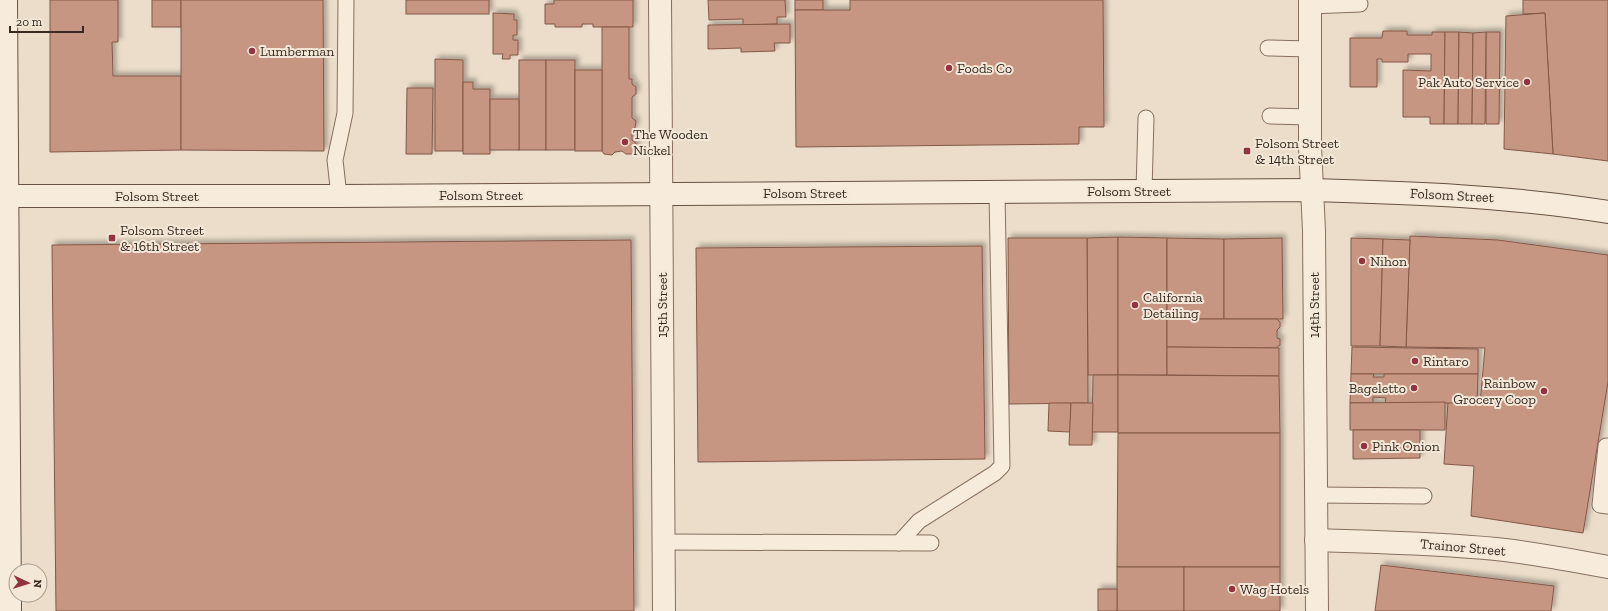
<svg xmlns="http://www.w3.org/2000/svg" width="1608" height="611" viewBox="0 0 1608 611" font-family="'Zilla Slab',serif">
<defs>
<filter id="shadow"><feDropShadow dx="3.5" dy="-3.5" stdDeviation="2" flood-color="#0004"/></filter>
</defs>
<rect width="100%" height="100%" fill="#ebddc9"/>
<g fill="#c79682" stroke="#845847" filter="url(#shadow)">
<path d="M50,0H118V42H112L113,76H181V150L50,152Z"/>
<rect x="152" y="0" width="29" height="27"/>
<path d="M181,0H323L324,151L181,150Z"/>
<rect x="406" y="0" width="83" height="14"/>
<path d="M554,0H633V27H593V24H582V27H555V24H545V4H554Z"/>
<path d="M708,0H785L786,17H777V24L743,25V19L709,20Z"/>
<rect x="795" y="0" width="28" height="10"/>
<path d="M850,0H1103L1104,127H1079V144L796,147L795,10H850Z"/>
<path d="M1523,0H1608V161L1553,154L1545,13L1523,14Z"/>
<path d="M493,13L514,14V20H517V35H513V40H518V55H510V59H502L503,54H493Z"/>
<path d="M1545,13L1553,154L1504,149L1506,16Z"/>
<path d="M790,24V43H774L775,51L741,52V48L708,49V25Z"/>
<path d="M602,27H629V79H632V84L636,87V94L632,97V118L636,121L635,128L632,130V140L636,143V150L632,154H626L622,151L615,152L612,155L604,154L602,151Z"/>
<path d="M1383,31H1407V35H1432V32H1445L1444,124H1430V117H1403V70L1431,71V54H1408V62H1382V59H1377V87H1350V38H1382Z"/>
<path d="M1445,32H1459L1458,124H1444Z"/>
<path d="M1459,32L1473,33L1472,124H1458Z"/>
<path d="M1486,32H1500L1499,124H1486Z"/>
<path d="M1486,32L1485,124H1472L1473,33Z"/>
<path d="M435,59L463,60V151H435Z"/>
<rect x="519" y="60" width="27" height="90"/>
<rect x="546" y="60" width="29" height="90"/>
<rect x="575" y="70" width="27" height="81"/>
<path d="M463,82H473V89H490V154H463Z"/>
<path d="M407,88H433L432,154H406Z"/>
<rect x="490" y="99" width="29" height="51"/>
<path d="M1410,236L1498,240L1608,255V382L1583,533L1471,516L1474,466L1444,464L1448,402L1480,403L1485,348L1406,347Z"/>
<path d="M1118,237V375H1088L1087,238Z"/>
<path d="M1118,237L1167,238V375H1118Z"/>
<path d="M1008,238H1087L1088,403L1009,404Z"/>
<path d="M1167,238L1224,239V319H1167Z"/>
<path d="M1282,238L1283,319H1224V239Z"/>
<path d="M1351,238L1383,239L1380,346H1351Z"/>
<path d="M1383,239L1410,240L1406,347L1380,346Z"/>
<path d="M631,240L634,611H56L52,245Z"/>
<path d="M982,246L985,459L698,462L696,248Z"/>
<path d="M1167,319H1277L1280,322V327L1277,330V338L1280,339V345L1276,348L1167,347Z"/>
<path d="M1167,347L1279,348V376L1167,375Z"/>
<path d="M1352,347L1478,349V374H1351Z"/>
<path d="M1351,374H1374L1373,377H1384V374H1478L1477,403H1385L1386,398L1373,397V403H1350Z"/>
<path d="M1093,375H1118V432H1092Z"/>
<path d="M1118,375L1279,376L1280,433H1118Z"/>
<path d="M1445,402V430H1350V403Z"/>
<path d="M1049,403H1071L1070,432L1048,431Z"/>
<path d="M1071,403H1093L1092,445H1069Z"/>
<path d="M1353,430H1420V458L1353,459Z"/>
<path d="M1118,433H1280V567H1117Z"/>
<path d="M1381,565L1554,586L1551,611H1375Z"/>
<rect x="1117" y="567" width="67" height="44"/>
<rect x="1184" y="567" width="96" height="44"/>
<rect x="1098" y="589" width="19" height="22"/>
</g>
<g fill="none" stroke-linecap="round" stroke-linejoin="round">
<g stroke="#876f5f" stroke-width="17">
<g id="lane">
<path d="M1310,6L1360,4"/>
<path d="M1268,48L1310,49"/>
<path d="M1270,116L1310,117"/>
<path d="M1144,191L1146,118"/>
<path d="M339,196L335,160L345,113L346,0"/>
<path d="M1608,446H1606L1600,505L1608,506"/>
<path d="M1315,495L1424,496"/>
<path d="M663,542L931,543"/>
<path d="M899,543L919,521L995,473L1002,466L997,192"/>
</g>
</g>
<g stroke="#876f5f" stroke-width="24">
<g id="street">
<path d="M660,0L664,611"/>
<path d="M1310,0V146L1314,231L1317,611"/>
<path d="M1316,540C1376,542 1436,543 1496,549C1534,553 1571,560 1608,567"/>
</g>
</g>
<g stroke="#695142" stroke-width="24">
<g id="secondary">
<path d="M6,0L10,611"/>
<path d="M0,196H339L1312,190C1411,193 1510,196 1608,212"/>
</g>
</g>
<use href="#lane" stroke="#f7ebdc" stroke-width="15"/>
<use href="#street" stroke="#f7ebdc" stroke-width="22"/>
<use href="#secondary" stroke="#f7ebdc" stroke-width="22"/>
</g>
<g fill="#913440" stroke="#f3e8d8" stroke-width="1.5">
<circle cx="252" cy="51" r="4"/>
<circle cx="949" cy="68" r="4"/>
<circle cx="1527" cy="82" r="4"/>
<circle cx="625" cy="142" r="4"/>
<rect x="1243" y="147" width="8" height="8" rx="2"/>
<rect x="108" y="234" width="8" height="8" rx="2"/>
<circle cx="1362" cy="261" r="4"/>
<circle cx="1135" cy="305" r="4"/>
<circle cx="1415" cy="361" r="4"/>
<circle cx="1414" cy="388" r="4"/>
<circle cx="1544" cy="391" r="4"/>
<circle cx="1364" cy="446" r="4"/>
<circle cx="1232" cy="589" r="4"/>
</g>
<g text-anchor="middle" stroke-width="4" stroke-linejoin="round" paint-order="stroke">
<g font-size="14" fill="#382a21" stroke="#f3e8d8" text-anchor="start">
<text x="260" y="56">Lumberman</text>
<text x="957" y="73">Foods Co</text>
<text x="1519" y="87" text-anchor="end">Pak Auto Service</text>
<text x="633" y="139">The Wooden<tspan x="633" dy="16">Nickel</tspan></text>
<text x="1255" y="148">Folsom Street<tspan x="1255" dy="16">&amp; 14th Street</tspan></text>
<text x="120" y="235">Folsom Street<tspan x="120" dy="16">&amp; 16th Street</tspan></text>
<text x="1370" y="266">Nihon</text>
<text x="1143" y="302">California<tspan x="1143" dy="16">Detailing</tspan></text>
<text x="1423" y="366">Rintaro</text>
<text x="1536" y="388" text-anchor="end">Rainbow<tspan x="1536" dy="16">Grocery Coop</tspan></text>
<text x="1406" y="393" text-anchor="end">Bageletto</text>
<text x="1372" y="451">Pink Onion</text>
<text x="1240" y="594">Wag Hotels</text>
</g>
<g font-size="14" fill="#382a21" stroke="#f3e8d8">
<text x="1129" y="196">Folsom Street</text>
<text x="805" y="198">Folsom Street</text>
<text x="481" y="200">Folsom Street</text>
<text transform="translate(1452 195) rotate(3)" y="5">Folsom Street</text>
<text x="157" y="201">Folsom Street</text>
<text transform="translate(662 305) rotate(-90)" y="5">15th Street</text>
<text transform="translate(1314 305) rotate(-90)" y="5">14th Street</text>
<text transform="translate(1463 547) rotate(5)" y="5">Trainor Street</text>
</g>
</g>
<g transform="translate(28 583) rotate(94)"><circle r="19" fill="#f3e8d8" stroke="#a89c8f"/>
<path d="M0-3L7 15L0 10L-7 15Z" fill="#913440"/>
<text y="-6" font-size="11" font-weight="bold" text-anchor="middle" fill="#382a21">N</text>
</g>
<path d="M10 26v6h73v-6" fill="none" stroke="#382a21" stroke-width="2"/>
<text x="16" y="26" font-size="12" fill="#382a21" stroke="#f3e8d8" stroke-width="3" paint-order="stroke">20 m</text>
</svg>
